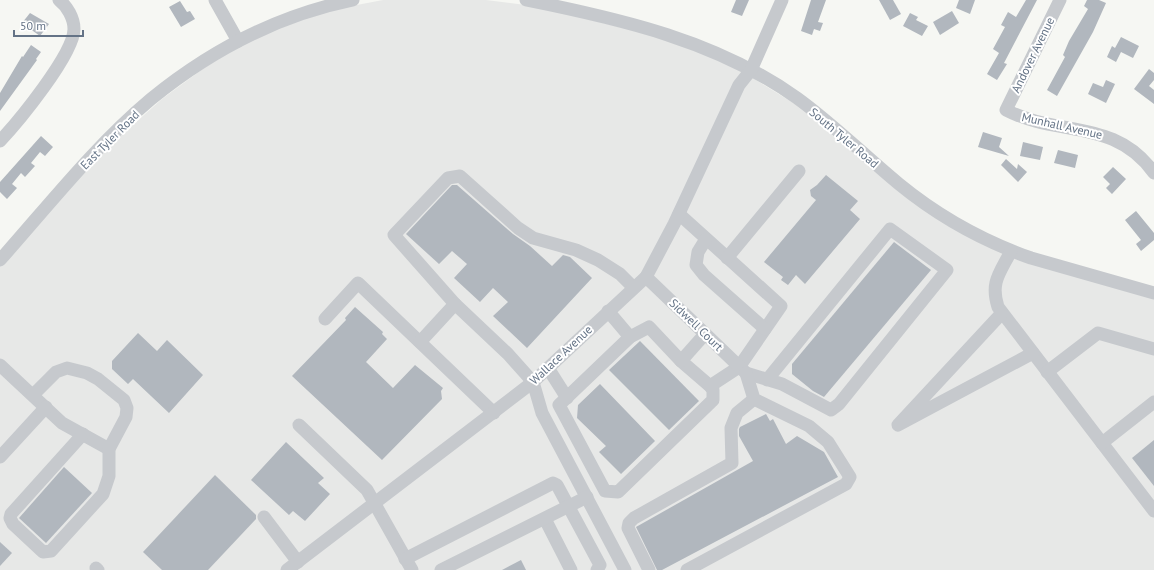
<svg xmlns="http://www.w3.org/2000/svg" width="1154" height="570" viewBox="0 0 1154 570" font-family="'PT Sans',sans-serif">
<rect width="100%" height="100%" fill="#f6f7f3"/>
<path fill="#e7e8e7" d="M383,0H486L534,6L680,42L741,71L803,109L935,216L1154,299V570H0V262L99,155L162,99L204,68L240,46L292,21L341,8Z"/>
<g fill="#b1b7be">
<path d="M736,0H749L742,16L731,12Z"/>
<path d="M811,0H826L818,22L823,23L820,31L814,29L812,35L801,31Z"/>
<path d="M879,0H893L901,14L890,20Z"/>
<path d="M959,0H975L970,14L956,8Z"/>
<path d="M1026,0H1037L1004,63L1007,64L997,80L987,74L999,53L993,49L1005,27L1001,25L1008,12L1016,17Z"/>
<path d="M1087,0H1099L1106,3L1093,32L1057,96L1047,90L1065,57L1063,55L1069,41L1088,9L1084,6Z"/>
<path d="M180,1L187,12L190,11L195,19L181,27L169,7Z"/>
<path d="M952,11L959,23L940,35L933,22Z"/>
<path d="M30,13L49,24L40,36L22,23Z"/>
<path d="M910,13L918,17L916,20L928,26L922,36L903,26Z"/>
<path d="M1121,37L1139,46L1133,58L1121,52L1116,62L1107,57L1112,46L1115,48Z"/>
<path d="M31,45L41,52L36,59L37,60L0,111V93L22,56L23,57Z"/>
<path d="M1149,69L1154,73V80L1149,86L1154,90V104L1134,89Z"/>
<path d="M1106,80L1115,84L1106,103L1088,94L1093,83L1103,87Z"/>
<path d="M983,132L1002,138L999,147L1009,156L978,147Z"/>
<path d="M41,136L53,147L45,156L40,152L31,163L35,166L25,177L21,173L12,184L17,188L7,199L0,192V182Z"/>
<path d="M1023,142L1043,147L1040,160L1020,156Z"/>
<path d="M1058,150L1078,155L1075,168L1054,163Z"/>
<path d="M1006,159L1017,169L1018,164L1027,172L1018,182L1001,165Z"/>
<path d="M1113,167L1126,179L1112,194L1106,188L1110,184L1103,177Z"/>
<path d="M826,175L858,201L850,210L860,219L805,284L796,275L788,285L781,280L783,277L764,262L816,200L811,196L810,190L817,185Z"/>
<path d="M452,185H457L513,234L530,246L552,266L563,255L570,257L592,278L527,348L493,316L508,302L493,288L480,302L454,278L467,264L452,251L439,264L406,234Z"/>
<path d="M1136,211L1154,233V240L1141,251L1136,244L1141,240L1125,220Z"/>
<path d="M894,242L931,270L824,397L813,391L792,374V364Z"/>
<path d="M355,307L383,332L382,334L387,339L366,362L393,388L415,365L443,388L441,391L442,399L382,460L292,376L346,320L345,318Z"/>
<path d="M138,333L157,351L167,340L203,375L169,413L133,379L128,384L112,369V361Z"/>
<path d="M640,341L699,401L669,430L609,370Z"/>
<path d="M600,384L655,441L621,474L599,452L606,446L577,418L578,405Z"/>
<path d="M766,414L770,421L773,419L786,444L797,436L824,452L838,477L662,570H657L636,527L753,461L739,436V429L740,427Z"/>
<path d="M1154,440V486L1132,458Z"/>
<path d="M286,442L324,478L318,483L330,494L305,521L293,511L289,515L251,480Z"/>
<path d="M64,467L92,493L46,543L19,518Z"/>
<path d="M215,475L256,515V519L208,570H162L143,552Z"/>
<path d="M0,542L12,553L0,566Z"/>
<path d="M521,560L526,570H502Z"/>
</g>
<g fill="none" stroke-linecap="round" stroke-linejoin="round">
<g stroke="#c6c9cd" stroke-width="13">
<path d="M215,0L238,41"/>
<path d="M526,0C621,19 717,41 797,98C833,124 865,156 899,184C938,216 983,241 1031,258L1154,293"/>
<path d="M1060,0L1006,110C1058,137 1115,118 1154,173"/>
<path d="M0,141C18,122 74,54 74,29C74,18 67,6 59,0"/>
<path d="M679,214L781,306L739,367L710,386"/>
<path d="M706,239L698,252L696,265L704,275L765,329"/>
<path d="M1011,251C1000,273 990,282 998,307L1154,511"/>
<path d="M727,258L799,171"/>
<path d="M0,260C49,205 95,146 151,99C210,51 279,15 353,0"/>
<path d="M646,277L746,373L782,384L831,410L839,404L947,270L890,229L767,380"/>
<path d="M455,304L394,235L448,178L460,176L518,228L533,238L576,250L598,260L620,274L633,287"/>
<path d="M608,311L630,337"/>
<path d="M1002,313L898,425L1033,353"/>
<path d="M325,319L358,283L494,413"/>
<path d="M649,327L681,361L710,386L713,390V400L618,492L605,491L559,405L630,337Z"/>
<path d="M420,342L455,304L508,354L533,382L542,413L625,570"/>
<path d="M681,361L705,334"/>
<path d="M0,365L62,423L109,449"/>
<path d="M548,368L567,398"/>
<path d="M1047,372L1098,333L1154,349"/>
<path d="M33,395L56,372L67,368L87,373L98,379L124,400L127,408L126,417L109,449V476L103,494L51,551L43,552L13,524L10,518L11,514L83,434"/>
<path d="M299,425L367,490L412,570"/>
<path d="M1102,443L1154,402"/>
<path d="M0,457L46,407"/>
<path d="M264,517L298,562"/>
<path d="M545,519L571,570"/>
<path d="M405,559L553,483L557,485L600,565L597,570"/>
<path d="M96,568L98,570"/>
<path d="M287,570L533,382L646,277L674,224L739,85L751,70L782,0"/>
<path d="M441,570L587,497"/>
<path d="M649,570L628,528L629,523L634,518L732,463L731,428L737,413L754,399"/>
<path d="M687,570L846,484L850,477L828,442L809,426L754,399L746,373"/>
</g>
</g>
<g text-anchor="middle" stroke-width="4" stroke-linejoin="round" paint-order="stroke">
<g font-size="12" fill="#647386" stroke="#fff">
<text transform="translate(1033 55) rotate(-64)" y="4">Andover Avenue</text>
<text transform="translate(1062 126) rotate(13)" y="4">Munhall Avenue</text>
<text transform="translate(844 138) rotate(40)" y="4">South Tyler Road</text>
<text transform="translate(110 140) rotate(-45)" y="4">East Tyler Road</text>
<text transform="translate(696 325) rotate(44)" y="4">Sidwell Court</text>
<text transform="translate(561 355) rotate(-43)" y="4">Wallace Avenue</text>
</g>
</g>
<path d="M14 30v6h69v-6" fill="none" stroke="#647386" stroke-width="2"/>
<text x="20" y="30" font-size="12" fill="#647386" stroke="#ffffff" stroke-width="3" paint-order="stroke">50 m</text>
</svg>
